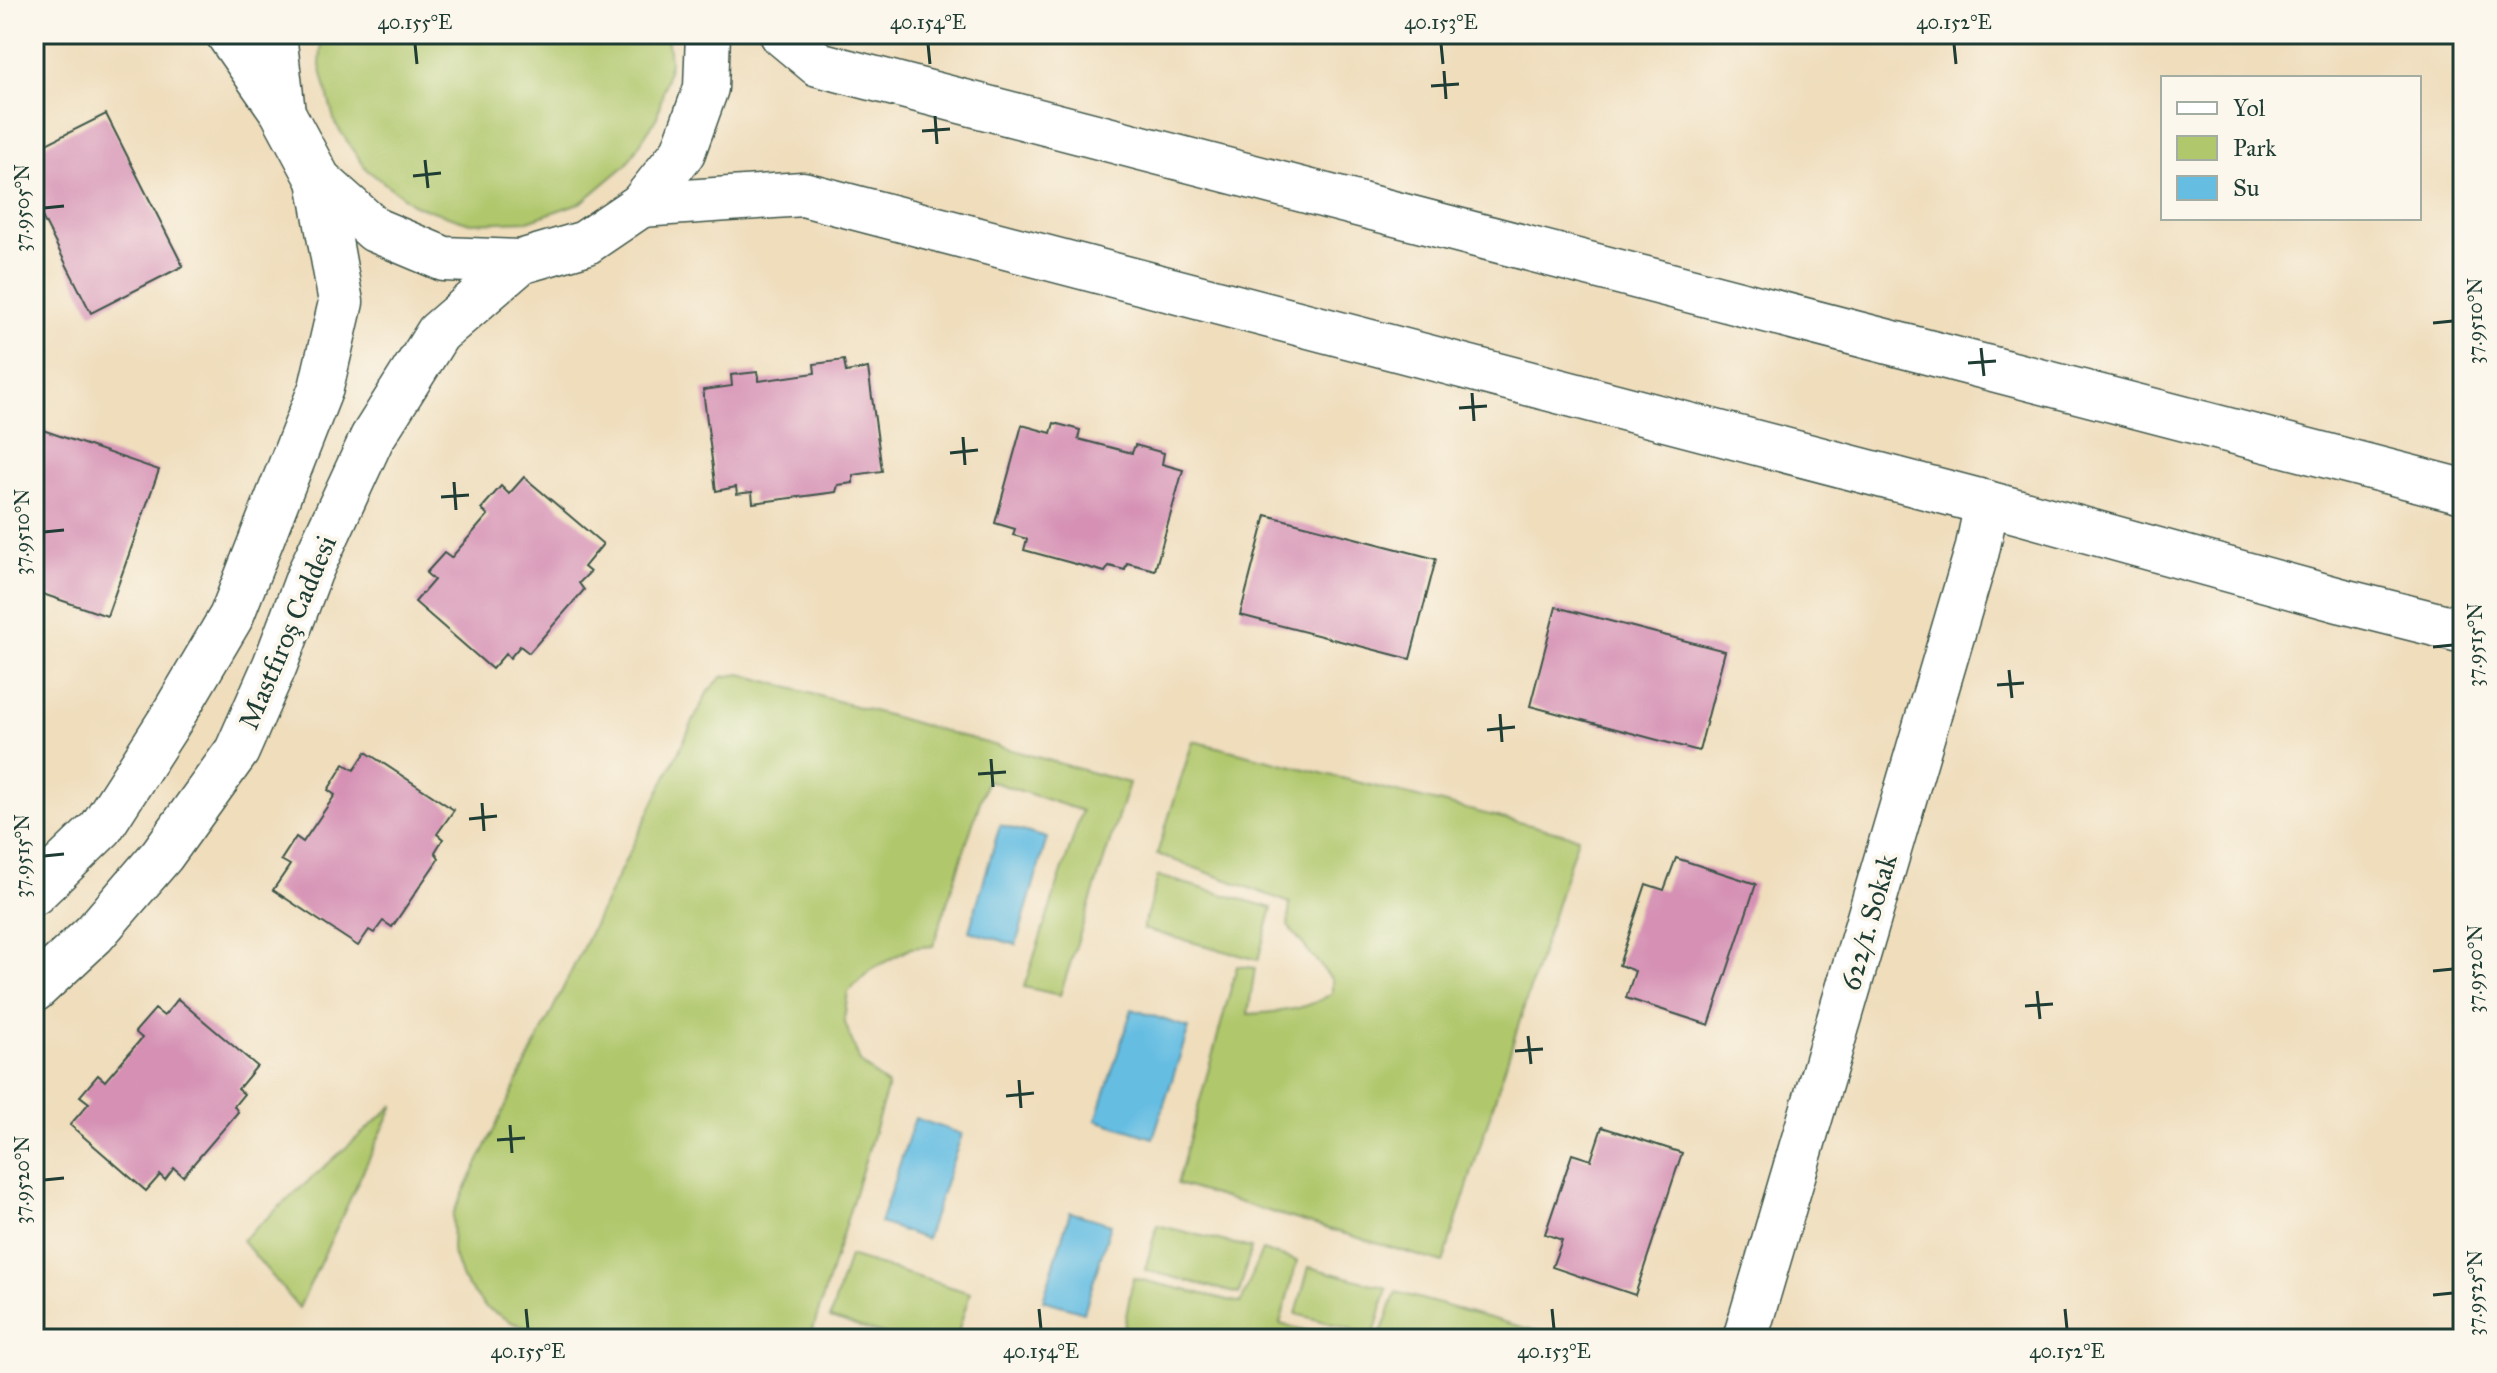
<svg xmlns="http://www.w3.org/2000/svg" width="2497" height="1373" viewBox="0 0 2497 1373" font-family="'IM FELL Great Primer',serif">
<rect width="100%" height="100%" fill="#fbf7ec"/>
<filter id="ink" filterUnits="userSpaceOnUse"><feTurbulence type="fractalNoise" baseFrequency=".0125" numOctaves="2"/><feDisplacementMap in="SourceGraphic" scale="16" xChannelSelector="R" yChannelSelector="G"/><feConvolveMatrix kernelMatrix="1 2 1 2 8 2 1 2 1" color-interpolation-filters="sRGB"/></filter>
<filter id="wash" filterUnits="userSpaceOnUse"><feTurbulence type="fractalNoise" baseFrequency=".006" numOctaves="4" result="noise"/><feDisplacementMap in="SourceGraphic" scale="32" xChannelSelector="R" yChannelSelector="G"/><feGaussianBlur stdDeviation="1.8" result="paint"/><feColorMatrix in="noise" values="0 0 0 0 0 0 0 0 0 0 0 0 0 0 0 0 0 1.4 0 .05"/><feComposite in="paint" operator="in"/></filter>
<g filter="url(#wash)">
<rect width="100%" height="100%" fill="#efddbc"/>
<g fill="#b0c76c" stroke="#688250" stroke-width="2">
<path d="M322,34H667L670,62L657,117L626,165L582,202L528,221L470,223L414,205L367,170L335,123L320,66Z"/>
<path d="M741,674L1129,783L1060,995L1024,987L1082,811L987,780L933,946L911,948L870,970L848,992L844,1020L860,1062L888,1086L810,1339H570L513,1323L485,1307L462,1279L452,1250L453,1214L708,691L722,677Z"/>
<path d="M1193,741L1578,837L1443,1263L1177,1184L1237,966L1255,968L1248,1014C1278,1012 1306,1011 1332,993V980L1288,926L1290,903L1157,854Z"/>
<path d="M1158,876L1272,908L1258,960L1143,929Z"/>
<path d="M394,1105L299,1308L242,1240Z"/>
<path d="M1157,1225L1251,1248L1239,1294L1145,1270Z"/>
<path d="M1262,1250L1297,1261L1280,1324L1341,1339H1122L1133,1278L1241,1303Z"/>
<path d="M849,1256L970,1293L956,1339H898L830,1318Z"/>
<path d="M1309,1267L1387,1288L1374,1335L1296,1314Z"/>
<path d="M1396,1292L1565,1339H1379Z"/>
</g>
<g fill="#65bde2" stroke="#427d8b" stroke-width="2">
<path d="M1000,825L1047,838L1016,945L969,931Z"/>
<path d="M1132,1009L1189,1028L1153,1138L1096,1120Z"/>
<path d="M915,1118L962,1134L926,1239L880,1223Z"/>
<path d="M1070,1212L1111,1224L1084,1312L1043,1300Z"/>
</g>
<g id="blocks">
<g fill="#d590b4">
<path d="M106,114L183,266L91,313L34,201V150Z"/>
<path d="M844,360L846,372L868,368L882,471L853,475V483L838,485L836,492L753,503L752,492L737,494L736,487L716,491L703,390L732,386L731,375L757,372L759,381L815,373L814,364Z"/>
<path d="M1054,423L1080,430L1078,439L1132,453L1135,445L1164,453L1162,464L1183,470L1155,570L1127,563L1125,570L1109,566L1105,572L1024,550L1027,539L1013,535L1015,529L995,523L1022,425L1051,433Z"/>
<path d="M34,427L159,470L107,616L34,591Z"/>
<path d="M524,477L603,544L584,567L590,572L579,583L584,590L529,653L520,646L510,658L506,653L492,669L415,602L434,580L426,573L444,553L451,558L488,515L481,509L501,486L509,494Z"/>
<path d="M1266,515L1436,559L1410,659L1240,615Z"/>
<path d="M1556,607L1725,651L1699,751L1530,706Z"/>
<path d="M366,752L454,810L437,834L443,839L435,852L439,858L392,927L383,921L374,933L369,930L358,946L273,890L290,865L281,860L296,837L303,842L335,795L328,790L344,764L354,770Z"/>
<path d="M1676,858L1756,884L1709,1025L1626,998L1635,971L1619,965L1646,884L1664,890Z"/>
<path d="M178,999L257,1066L238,1089L244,1094L234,1106L238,1112L183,1176L174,1168L165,1180L160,1175L146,1191L70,1125L89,1103L80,1096L98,1075L105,1081L142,1038L135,1032L155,1009L164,1016Z"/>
<path d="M1602,1127L1682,1153L1635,1295L1552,1267L1562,1240L1545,1234L1572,1154L1591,1160Z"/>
</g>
</g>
</g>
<g filter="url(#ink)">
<use href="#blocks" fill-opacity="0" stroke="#3e5548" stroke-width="2"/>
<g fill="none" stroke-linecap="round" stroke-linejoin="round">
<g stroke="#3e5548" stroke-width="47">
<path id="minor" d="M1745,1339L1977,551L1987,503"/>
</g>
<g stroke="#3e5548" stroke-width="47">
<g id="major">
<path d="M228,34L279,107"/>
<path d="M274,34L283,113L319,180L375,230L444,259L520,262L585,243L641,205L683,152L706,88L708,34"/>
<path d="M782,34L818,64L2463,491"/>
<path d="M641,205L803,194L1987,503L2343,601L2463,631"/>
<path d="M34,893L101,828L169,722L231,617L321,388L341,302L319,180"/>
<path d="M34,990L94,934L162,855L237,751L275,665L310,572L372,438L438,333L520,262"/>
</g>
</g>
<use href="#minor" stroke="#fff" stroke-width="44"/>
<use href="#major" stroke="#fff" stroke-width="44"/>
</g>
</g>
<path fill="none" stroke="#1f3d34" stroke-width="3" d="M415,44L417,64M928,44L930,64M1441,44L1443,64M1954,44L1956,64M1444,71L1446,99M1431,86L1459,84M935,116L937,144M922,131L950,129M425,160L428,188M413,176L441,173M44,208L64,206M2433,323L2453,321M1981,348L1984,376M1968,363L1996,361M1472,393L1474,421M1459,408L1487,406M963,437L965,465M950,453L978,450M454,482L456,510M441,497L469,495M44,532L64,530M2433,647L2453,645M2009,670L2012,698M1997,685L2024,683M1500,714L1502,742M1487,730L1515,727M991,759L993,787M978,774L1006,772M482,803L484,831M469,819L497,816M44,856L64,854M2433,971L2453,969M2037,991L2040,1019M2025,1006L2053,1004M1528,1036L1531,1064M1515,1051L1543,1049M1019,1080L1021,1108M1006,1096L1034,1093M510,1125L512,1153M497,1140L525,1138M44,1180L64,1178M2433,1295L2453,1293M526,1309L528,1329M1039,1309L1041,1329M1552,1309L1554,1329M2065,1309L2067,1329"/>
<g text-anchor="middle" stroke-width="8" stroke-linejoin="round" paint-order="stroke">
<g font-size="28" fill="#1f3d34" stroke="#fbf7ec">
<text transform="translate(287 632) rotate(-67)" y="10">Mastfıroş Caddesi</text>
<text transform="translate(1868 922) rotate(-74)" y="10">622/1. Sokak</text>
</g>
</g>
<rect width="2497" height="1373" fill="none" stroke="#fbf7ec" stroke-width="88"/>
<rect x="2161" y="76" width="260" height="144" fill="#fbf7ec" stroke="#a3ada2" stroke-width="2"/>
<rect x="2177" y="102" width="40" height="12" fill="#ffffff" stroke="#a3ada2" stroke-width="2"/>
<text x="2233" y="116" font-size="24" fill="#1f3d34">Yol</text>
<rect x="2177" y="136" width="40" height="24" fill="#b0c76c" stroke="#a3ada2" stroke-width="2"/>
<text x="2233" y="156" font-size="24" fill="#1f3d34">Park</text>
<rect x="2177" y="176" width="40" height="24" fill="#65bde2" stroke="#a3ada2" stroke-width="2"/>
<text x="2233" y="196" font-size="24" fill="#1f3d34">Su</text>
<rect x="44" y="44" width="2409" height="1285" fill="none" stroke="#1f3d34" stroke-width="3"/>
<g font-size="20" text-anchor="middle" fill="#1f3d34">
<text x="415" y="29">40.155°E</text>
<text x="928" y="29">40.154°E</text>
<text x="1441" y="29">40.153°E</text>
<text x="1954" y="29">40.152°E</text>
<text transform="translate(22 208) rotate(-90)" y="7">37.9505°N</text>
<text transform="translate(2475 321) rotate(-90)" y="7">37.9510°N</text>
<text transform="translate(22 532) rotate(-90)" y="7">37.9510°N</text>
<text transform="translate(2475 645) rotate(-90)" y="7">37.9515°N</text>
<text transform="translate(22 856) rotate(-90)" y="7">37.9515°N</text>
<text transform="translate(2475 969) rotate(-90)" y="7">37.9520°N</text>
<text transform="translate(22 1180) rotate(-90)" y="7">37.9520°N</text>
<text transform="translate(2475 1293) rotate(-90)" y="7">37.9525°N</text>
<text x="528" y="1358">40.155°E</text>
<text x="1041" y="1358">40.154°E</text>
<text x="1554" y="1358">40.153°E</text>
<text x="2067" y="1358">40.152°E</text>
</g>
</svg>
